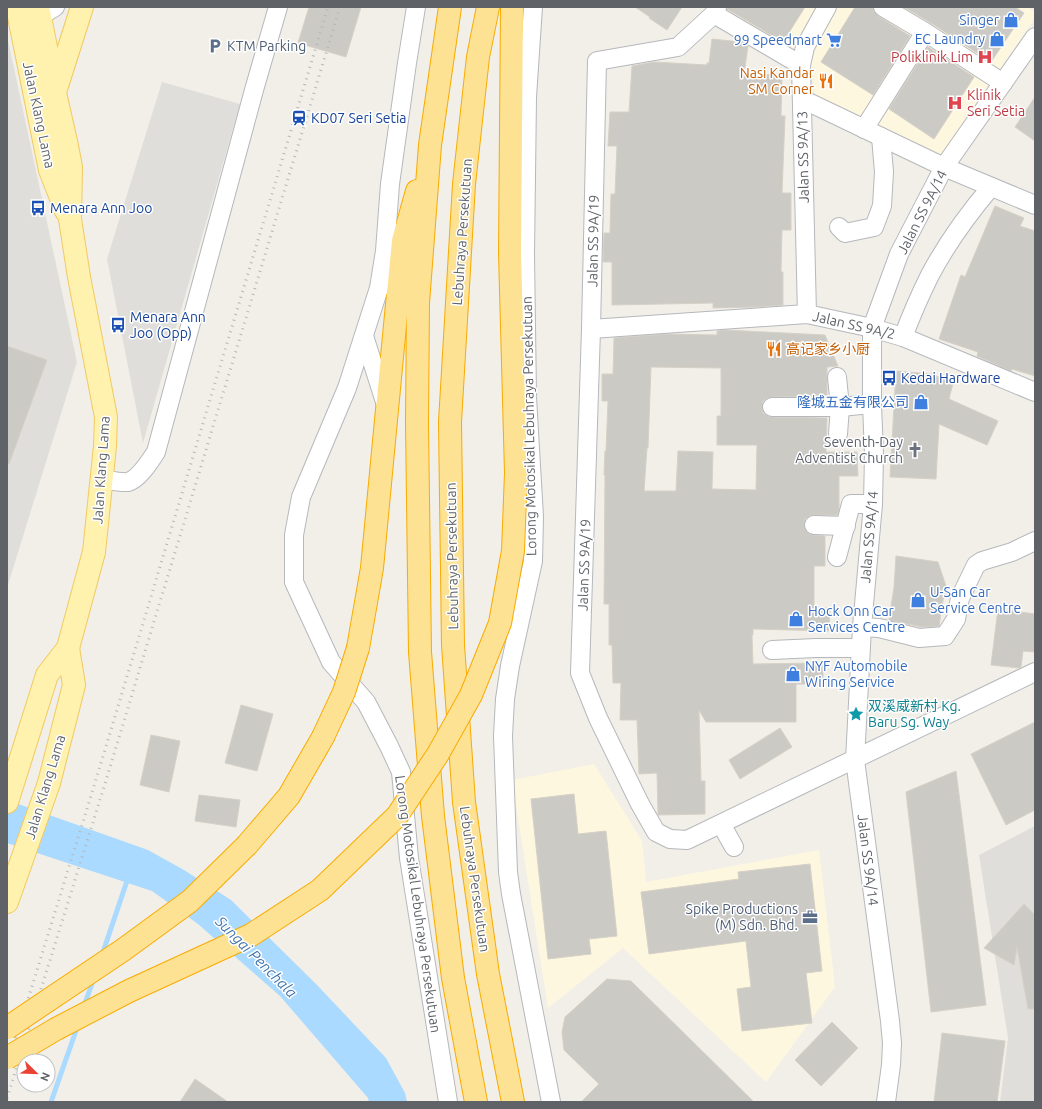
<svg xmlns="http://www.w3.org/2000/svg" width="1042" height="1109" viewBox="0 0 1042 1109" font-family="Ubuntu,'Noto Sans SC',sans-serif">
<rect width="100%" height="100%" fill="#f1efe8"/>
<g fill="#fef7e0">
<path d="M726,7H1027L1035,12V18L941,156L815,95L812,77L715,25Z"/>
<path d="M594,764L642,841L646,882L819,850L835,987L766,1082L623,948L548,1008L512,780Z"/>
</g>
<g fill="#e0deda">
<path d="M7,36L77,362L7,588Z"/>
<path d="M162,82L240,104L143,443L107,259Z"/>
<path d="M1035,826V1102H1000L1008,1038L979,855Z"/>
</g>
<path fill="#aadaff" d="M7,800L148,850L184,870L231,900L317,985L386,1058L405,1093L407,1102H369L368,1098L280,996L198,924L152,891L7,843Z"/>
<g fill="none" stroke-linecap="round" stroke-linejoin="round">
<g stroke="#aadaff" stroke-width="5">
<path d="M102,955L128,878"/>
<path d="M84,1006L94,978"/>
<path d="M51,1102L78,1025"/>
</g>
</g>
<g fill="#cccac5" stroke="#d6d1c6" fill-rule="evenodd">
<path d="M309,7H361L346,57L298,43Z"/>
<path d="M635,7H682L667,30L649,18L650,17Z"/>
<path d="M727,7H805L783,42L727,9Z"/>
<path d="M855,7H873L874,12L878,16L910,36L873,95L821,62Z"/>
<path d="M904,7H1015L1024,13L991,62L931,23Z"/>
<path d="M712,39L741,42L748,46L744,74L782,75L781,116H785L782,193H791V230H782L781,272H783V305L755,307L713,308V303L612,305V262H603L604,233H610L611,194H615L617,146H608L610,112H629L632,66L654,62L707,65V63H709Z"/>
<path d="M928,47L974,77L934,139L889,109Z"/>
<path d="M1035,97V141L1015,127Z"/>
<path d="M995,206L1024,218L1020,226L1035,231V376L1012,369L1011,371L977,356L978,352L939,339L961,275L965,277Z"/>
<path d="M725,330L825,335L838,366L827,367V396L772,397L767,398L763,401L762,407L763,413L767,416L772,417L827,418L826,452H857L858,476H839V510L837,515H814L809,516L805,519L804,524L805,530L809,534L814,535L825,536V566H814V608H830L829,631L753,629V635H752L753,664L823,663V684H796V722H706L699,710L701,781H705V814L658,815V814L657,773L639,774L637,720H620L621,683H613L612,645H609V604H604L605,475H604L605,451H606L608,401H602V374H613L614,338L668,334L717,335V331ZM651,367L721,368V416H717V445H757L756,490L712,489L713,452L678,451L676,491H644L647,448H648Z"/>
<path d="M7,346L47,360L9,464H7Z"/>
<path d="M896,371L932,374L953,383L949,399L998,421L987,445L939,424L936,479L890,477Z"/>
<path d="M896,556L938,562L949,595L944,594L939,626L922,627L889,620L894,587Z"/>
<path d="M998,609L1035,614V652L1023,651L1021,667L1019,668L991,665Z"/>
<path d="M241,705L273,714L257,771L225,763Z"/>
<path d="M1035,722V810L1006,825L971,754Z"/>
<path d="M780,728L792,747L740,779L729,760Z"/>
<path d="M151,735L180,741L169,792L140,785Z"/>
<path d="M956,771L986,1005L931,1012L906,792Z"/>
<path d="M574,794L578,834L606,831L617,936L589,939L591,954L548,959L531,799Z"/>
<path d="M199,795L240,800L236,827L195,821Z"/>
<path d="M810,864L822,971L806,973L812,1023L742,1031L737,989L751,987L746,941L649,954L641,892L739,879L738,872Z"/>
<path d="M1024,904L1035,915V1009H1028L1017,947L1014,965L984,948Z"/>
<path d="M607,979L631,981L754,1102H581L599,1084L564,1050L562,1032L565,1017Z"/>
<path d="M832,1022L858,1048L821,1086L795,1060Z"/>
<path d="M942,1033L1005,1041L997,1102H934Z"/>
<path d="M195,1079L228,1102H180Z"/>
</g>
<g fill="none" stroke-linecap="round" stroke-linejoin="round">
<g stroke="#b5b8bc" stroke-width="20">
<g id="minor">
<path d="M416,7L407,63L390,184L385,251L379,288L347,388L301,497L294,535V582L331,662L366,702L389,746L401,772L409,858L448,1102"/>
<path d="M533,7L527,97L525,255L527,397L534,517L533,561L510,666L505,699L503,736L508,872L511,894L551,1102"/>
<path d="M717,7L714,14L678,47L597,61L591,329L580,673L598,718L640,804L656,832L670,839L687,840L1035,672"/>
<path d="M883,7L925,32L1003,83"/>
<path d="M714,14L801,65"/>
<path d="M28,16H40L55,7"/>
<path d="M802,99L944,167L1035,205"/>
<path d="M864,129L925,32"/>
<path d="M839,227L845,233L874,227L882,206L884,172L881,137"/>
<path d="M807,314L801,65L805,47L827,7"/>
<path d="M591,329L807,314L872,328L903,337L1035,392"/>
<path d="M364,336L386,405"/>
<path d="M903,337C911,316 920,295 930,275C947,243 968,214 991,187"/>
<path d="M837,377L840,407L838,434"/>
<path d="M772,407H840L872,404"/>
<path d="M102,479C108,480 123,483 128,482C139,479 150,461 156,452L254,90L278,7"/>
<path d="M814,525L846,526"/>
<path d="M837,557L851,504H873"/>
<path d="M862,627L879,628L919,638L945,636L956,619L960,598L976,565L982,561L1012,552L1035,541"/>
<path d="M772,650L816,648H860"/>
<path d="M721,824L734,847"/>
<path d="M886,1102L891,1065L892,1043L890,1021L855,760L862,627L873,504L874,454L872,404V328L899,254L944,167L1035,37"/>
</g>
</g>
<g stroke="#f2c960" stroke-width="24">
<g id="major">
<path d="M17,7L50,170L66,211"/>
<path d="M55,92L82,7"/>
<path d="M7,802L47,675L68,648L94,552L105,446L106,417L79,277L70,219L71,167L67,146L55,93L38,7"/>
<path d="M7,902L49,783L74,685L68,648"/>
</g>
</g>
<g stroke="#f9ab00" stroke-width="24">
<g id="highway">
<path d="M450,7L430,145L418,303L417,423L420,652L433,816L453,978L476,1102"/>
<path d="M488,7L478,57L464,184L450,422L453,645L464,802L488,974L513,1102"/>
<path d="M512,7L510,253L516,473"/>
<path d="M358,648L372,568L403,241L417,191"/>
<path d="M247,845L289,796L323,737"/>
</g>
</g>
<use href="#minor" stroke="#fff" stroke-width="18"/>
<use href="#major" stroke="#fff2af" stroke-width="22"/>
<use href="#highway" stroke="#fde293" stroke-width="22"/>
<g stroke="#b6b7b8" stroke-width="3" stroke-dasharray="1 5" stroke-linecap="butt">
<path d="M7,1067L95,783L328,7"/>
<path d="M7,1098L104,787L340,7"/>
</g>
<g stroke="#f9ab00" stroke-width="24" stroke-linecap="butt">
<g id="highway-bridge">
<path d="M323,737L344,692L358,648"/>
<path d="M7,1028L123,950L190,901L247,845"/>
<path d="M7,1058L56,1029L129,991L251,935L320,890L397,816L438,754L471,695L500,623L513,551L516,473"/>
</g>
</g>
<use href="#highway-bridge" stroke="#fde293" stroke-width="22"/>
</g>
<defs>
<g id="shop-bare" transform="scale(1.2)"><path d="M-5-2.5h2.3a2.7 3.5 0 0 1 5.4 0H5L5.5 6h-11ZM-1.5-2.5h3a1.5 2.3 0 0 0-3 0Z" fill="#3f7fe0" stroke="#fff" stroke-width="2.5" paint-order="stroke"/></g>
<g id="supermarket-bare" transform="scale(1.2)"><path d="M-6-5.5h2.5l.6 2H6L4.5 2H-2.5L-4.4-4H-6ZM-1.5 3.2a1.3 1.3 0 1 0 .1 0ZM3 3.2a1.3 1.3 0 1 0 .1 0Z" fill="#3f7fe0" stroke="#fff" stroke-width="2.5" paint-order="stroke"/></g>
<g id="parking-bare" transform="scale(1.2)"><path d="M-3.5-5.5H1a3.5 3.5 0 0 1 0 7H-1V5.5H-3.5ZM-1-3.4V-.6H.8a1.4 1.4 0 0 0 0-2.8Z" fill="#5c6f8a" stroke="#fff" stroke-width="2.5" paint-order="stroke"/></g>
<g id="hospital-bare" transform="scale(1.2)"><path d="M-5-5h3v3.5h4V-5h3V5h-3V1.5h-4V5h-3Z" fill="#e0444e" stroke="#fff" stroke-width="2.5" paint-order="stroke"/></g>
<g id="restaurant-bare" transform="scale(1.2)"><path d="M-5-6h1v4h1v-4h1v4h1v-4h1v5L-1.5 .5V6h-2V.5L-5-1ZM5-6V6H3V1.5H1.5Q1.5-4 5-6Z" fill="#e8710a" stroke="#fff" stroke-width="2.5" paint-order="stroke"/></g>
<g id="station-bare" transform="scale(1.2)"><path d="M-3-6H3Q5-6 5-4V2Q5 4 3 4L4.5 6H3L1.5 4h-3L-3 6H-4.5L-3 4Q-5 4-5 2V-4Q-5-6-3-6ZM-3.5-4v3h7v-3ZM-3.5 1v1.5H-2V1ZM2 1v1.5H3.5V1Z" fill="#1a4fb4" stroke="#fff" stroke-width="2.5" paint-order="stroke"/></g>
<g id="bus-bare" transform="scale(1.2)"><path d="M-5-6H5V4H4V6H2V4H-2V6H-4V4H-5ZM-3.5-4V0h7V-4ZM-3.5 1.2v1.5H-2V1.2ZM2 1.2v1.5H3.5V1.2Z" fill="#1a4fb4" stroke="#fff" stroke-width="2.5" paint-order="stroke"/></g>
<g id="church-bare" transform="scale(1.2)"><path d="M-1.2-6h2.4v3.5h3.3v2.4h-3.3V6h-2.4V-.1h-3.3v-2.4h3.3Z" fill="#6b7280" stroke="#fff" stroke-width="2.5" paint-order="stroke"/></g>
<g id="sight-bare" transform="scale(1.2)"><path d="M0-6L1.8-2.2L6-1.7L2.9 1.2L3.7 5.4L0 3.3L-3.7 5.4L-2.9 1.2L-6-1.7L-1.8-2.2Z" fill="#0f9aa8" stroke="#fff" stroke-width="2.5" paint-order="stroke"/></g>
<g id="office-bare" transform="scale(1.2)"><path d="M-6-3h4V-5.5h4V-3h4V5H-6ZM-1-4.5V-3h2v-1.5ZM-6 0V1H6V0Z" fill="#5c6f8a" stroke="#fff" stroke-width="2.5" paint-order="stroke"/></g>
</defs>
<g fill-rule="evenodd">
<use href="#shop-bare" x="1011" y="20"/>
<use href="#shop-bare" x="997" y="39"/>
<use href="#supermarket-bare" x="834" y="40"/>
<use href="#parking-bare" x="215" y="46"/>
<use href="#hospital-bare" x="985" y="57"/>
<use href="#restaurant-bare" x="826" y="81"/>
<use href="#hospital-bare" x="955" y="103"/>
<use href="#station-bare" x="299" y="118"/>
<use href="#bus-bare" x="38" y="208"/>
<use href="#bus-bare" x="118" y="325"/>
<use href="#restaurant-bare" x="774" y="349"/>
<use href="#bus-bare" x="889" y="378"/>
<use href="#shop-bare" x="921" y="402"/>
<use href="#church-bare" x="915" y="450"/>
<use href="#shop-bare" x="918" y="600"/>
<use href="#shop-bare" x="796" y="619"/>
<use href="#shop-bare" x="793" y="674"/>
<use href="#sight-bare" x="856" y="714"/>
<use href="#office-bare" x="810" y="917"/>
</g>
<g text-anchor="middle" stroke-width="3" stroke-linejoin="round" paint-order="stroke">
<g font-size="14" fill="#366cbe" stroke="#fff" text-anchor="end">
<text x="999" y="25">Singer</text>
<text x="985" y="44">EC Laundry</text>
<text x="822" y="45">99 Speedmart</text>
<text x="909" y="407">隆城五金有限公司</text>
<text x="930" y="597" text-anchor="start">U-San Car<tspan x="930" dy="16">Service Centre</tspan></text>
<text x="808" y="616" text-anchor="start">Hock Onn Car<tspan x="808" dy="16">Services Centre</tspan></text>
<text x="805" y="671" text-anchor="start">NYF Automobile<tspan x="805" dy="16">Wiring Service</tspan></text>
</g>
<g font-size="14" fill="#4e5e75" stroke="#fff" text-anchor="start">
<text x="227" y="51">KTM Parking</text>
<text x="798" y="914" text-anchor="end">Spike Productions<tspan x="798" dy="16">(M) Sdn. Bhd.</tspan></text>
</g>
<g font-size="14" fill="#be3a42" stroke="#fff" text-anchor="end">
<text x="973" y="62">Poliklinik Lim</text>
<text x="967" y="100" text-anchor="start">Klinik<tspan x="967" dy="16">Seri Setia</tspan></text>
</g>
<g font-size="14" fill="#c56008" stroke="#fff" text-anchor="end">
<text x="814" y="78">Nasi Kandar<tspan x="814" dy="16">SM Corner</tspan></text>
<text x="786" y="354" text-anchor="start">高记家乡小厨</text>
</g>
<g font-size="14" fill="#5f6368" stroke="#fff">
<text transform="translate(39 115) rotate(78)" y="5">Jalan Klang Lama</text>
<text transform="translate(803 157) rotate(-91)" y="5">Jalan SS 9A/13</text>
<text transform="translate(922 212) rotate(-63)" y="5">Jalan SS 9A/14</text>
<text transform="translate(462 232) rotate(-86)" y="5">Lebuhraya Persekutuan</text>
<text transform="translate(593 241) rotate(-89)" y="5">Jalan SS 9A/19</text>
<text transform="translate(854 325) rotate(13)" y="5">Jalan SS 9A/2</text>
<text transform="translate(529 426) rotate(-91)" y="5">Lorong Motosikal Lebuhraya Persekutuan</text>
<text transform="translate(101 470) rotate(-86)" y="5">Jalan Klang Lama</text>
<text transform="translate(869 537) rotate(-85)" y="5">Jalan SS 9A/14</text>
<text transform="translate(452 556) rotate(-91)" y="5">Lebuhraya Persekutuan</text>
<text transform="translate(584 565) rotate(-88)" y="5">Jalan SS 9A/19</text>
<text transform="translate(45 787) rotate(-73)" y="5">Jalan Klang Lama</text>
<text transform="translate(868 860) rotate(83)" y="5">Jalan SS 9A/14</text>
<text transform="translate(475 879) rotate(82)" y="5">Lebuhraya Persekutuan</text>
<text transform="translate(418 904) rotate(82)" y="5">Lorong Motosikal Lebuhraya Persekutuan</text>
</g>
<g font-size="14" fill="#164399" stroke="#fff" text-anchor="start">
<text x="311" y="123">KD07 Seri Setia</text>
<text x="50" y="213">Menara Ann Joo</text>
<text x="130" y="322">Menara Ann<tspan x="130" dy="16">Joo (Opp)</tspan></text>
<text x="901" y="383">Kedai Hardware</text>
</g>
<g font-size="14" fill="#5b616d" stroke="#fff" text-anchor="end">
<text x="903" y="447">Seventh-Day<tspan x="903" dy="16">Adventist Church</tspan></text>
</g>
<g font-size="14" fill="#0d838f" stroke="#fff" text-anchor="start">
<text x="868" y="711">双溪威新村 Kg.<tspan x="868" dy="16">Baru Sg. Way</tspan></text>
</g>
<g font-size="15" font-style="italic" fill="#4174aa" stroke="#fff">
<text transform="translate(256 957) rotate(45)" y="5">Sungai Penchala</text>
</g>
</g>
<rect width="1042" height="1109" fill="none" stroke="#5f6368" stroke-width="16"/>
<g transform="translate(36 1073) rotate(113)"><circle r="19" fill="#ffffff" stroke="#bfc1c3"/>
<path d="M0-3L7 15L0 10L-7 15Z" fill="#ea4335"/>
<text y="-6" font-size="11" font-weight="bold" text-anchor="middle" fill="#5f6368">N</text>
</g>
</svg>
